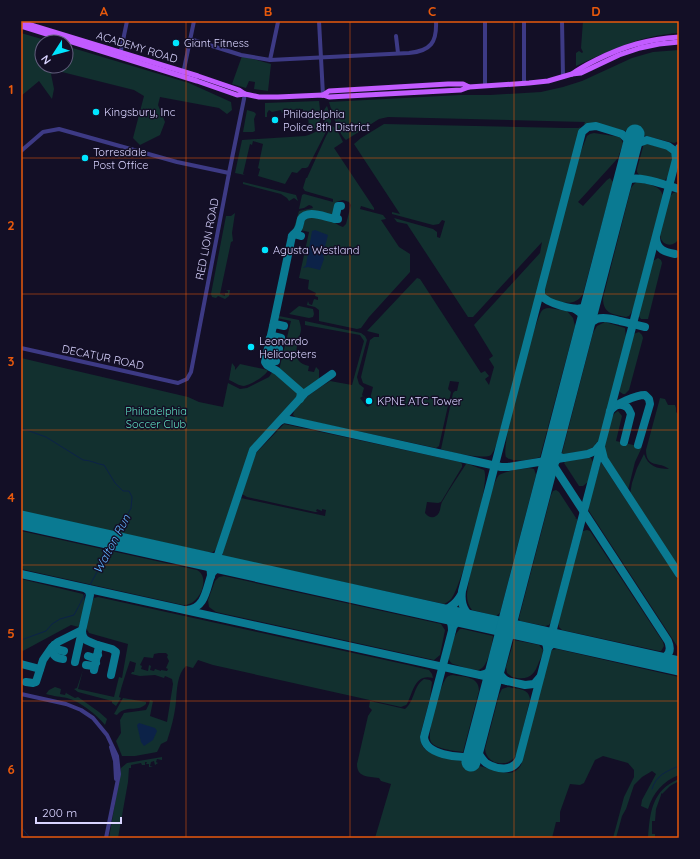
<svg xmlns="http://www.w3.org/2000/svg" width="700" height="859" viewBox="0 0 700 859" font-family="Quicksand,sans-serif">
<rect width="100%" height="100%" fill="#130f26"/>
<g fill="#12302f" fill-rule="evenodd">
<path d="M583,21H679V33C640,35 610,51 576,66V53L579,51L582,53L583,52L581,48Z"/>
<path d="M21,33L52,42H42V66H66V46L189,83L231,102L232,110L227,114L219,108L160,97L158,105L165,122L160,135L140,145L133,138L144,96L134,90L58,71L51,74L54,89L52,99L39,81L21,96Z"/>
<path d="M679,50V141L674,143L594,123L585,125L584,124L585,122L388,117L379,119L346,140C338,133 332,112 329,102L460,95H490L541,92L563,87L582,81L632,58L653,52Z"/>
<path d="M242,56L271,64L268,91L254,89L255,82L249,81L246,88L232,84Z"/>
<path d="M319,101C320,109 324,134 309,128L308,116L307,113L303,112V109L286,110V112L282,113L281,110L272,112L269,110L267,113V117H265V103Z"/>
<path d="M327,106L331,118V122L308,167L306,168H302L297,173L292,172L285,184L258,176L260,169L258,168L263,144L253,141L252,145L250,144L243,174L245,175L235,173L242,140L305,136C337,126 316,118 327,106Z"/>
<path d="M247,110L254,112L256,114L254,119L255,131L253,132H243Z"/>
<path d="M384,124L566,128H579L580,127L581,129L500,431C498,438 496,449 491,455C485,460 448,452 441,449L453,393L455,391H457L459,382L450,381L448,389L451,392L439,446L436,448L296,418L293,415C296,402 319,388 330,381L352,385L364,341L360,335L305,325V321L361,333L365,336L367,340L357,377L359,384L364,388L362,395L365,398V399L363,396L360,398L366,406L368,407L371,404L370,399L373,387L363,383L361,377L370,340L374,337H379V334L367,331L417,278L420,279L481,373L485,371L489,376L485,379L489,385L494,367L489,359L493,356L474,325L540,253L542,242L473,317H468L407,224L397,222L394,218L433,229L437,232V237L440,238L445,221L442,220L439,224L433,225L392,214V212L400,214L354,144L361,138Z"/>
<path d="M332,126L336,128L343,142L334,148L374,208V210L361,206L360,209L383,215L386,219L381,220L399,247L410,254V272L369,317L361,328L357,329L319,321V310L315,307L307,305L308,301L309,304L312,305L314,299L318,300V297L315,296L316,293L308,289L309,280L299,278L309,232L300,230C303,216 306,214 320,217C323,218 328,219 332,221C336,223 337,225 343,227L346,224L351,205L349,202L343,200L336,202L332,217C314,213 302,206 297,229L294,228L299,211L313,208L312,206L309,205L304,208L299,209L302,195L304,194L333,202V199L305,191L303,188L306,178H307L326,136Z"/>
<path d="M594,133L620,137L623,143L618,158L578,202L583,206L607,180L610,178L613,182L583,294C574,308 561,302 547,298L545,296L544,291L578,159L587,136L590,134Z"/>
<path d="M644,143L666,149L671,152L673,158L668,177L664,181H660L640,176L637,172V169Z"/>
<path d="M243,182L296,195L298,201L294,198L289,201L287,198L281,194L243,184Z"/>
<path d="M637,182C647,184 661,185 663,196L633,310L629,316L626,317C613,314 603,314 603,298L631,188L634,184Z"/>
<path d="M677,192L679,193V237C676,248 661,247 660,235C659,227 668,205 670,196L673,193Z"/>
<path d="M235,213L232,233L233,241L231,242L220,294L225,296V293H228V291L226,290H230L229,296L225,299L218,296L216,298L212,297L211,294L226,216H231Z"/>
<path d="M658,258L661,260L662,263L648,319H641L638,315L653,261Z"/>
<path d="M299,306L313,309L314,314L313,317L309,318L289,314Z"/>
<path d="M549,308L567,311L573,318L575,326L540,457C531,460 513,463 506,457C500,445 533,327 541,312C543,309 545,308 549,308Z"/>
<path d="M279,316L299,320C300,324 301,326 301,330C299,343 288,362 309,366L308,371L314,372L316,367L319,370V379L302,391L279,370L291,321L277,318V316Z"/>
<path d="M605,322L625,328L626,338L599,441L595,444V446L587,451L563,454L562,453L593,333L597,326Z"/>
<path d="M639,332L642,335L643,338L629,390L625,394H623L620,392L619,388L633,335L636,333Z"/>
<path d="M21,358L188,397L199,402L223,407L228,383L240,389L247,388L269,377L273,371L276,372L297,391V396L250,448L216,549L213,552H207L21,511Z"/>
<path d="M232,363L235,367V370L240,364L268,370C266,376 250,385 244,386C239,386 234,382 229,380Z"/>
<path d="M660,398L665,399L668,405H675L676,408V412L679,415V568L630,494L632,483L637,468L644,454C648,466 657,469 669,469C660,461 646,469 646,450Z"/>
<path d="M618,411L622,416L616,441L642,447L635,462L628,490C619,477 603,461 605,445C605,439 608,432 609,426C611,420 612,414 618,411Z"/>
<path d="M284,424L460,462L462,464V467L441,502L438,503L427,502L425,513C427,516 432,519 436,516C441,513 440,506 442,502C449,489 458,477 466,464H468L484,470C491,481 462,582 453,596C451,600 448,602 444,604L223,556V551L241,498L325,516L326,510L322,509V511L317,509L316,511L318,512H315L247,497L242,494L256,453Z"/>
<path d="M588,458H591L593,462L588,482L583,486H579L564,463L566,461Z"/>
<path d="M601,462L679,581V649L589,511V503Z"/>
<path d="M529,468L534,469L536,475L500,613L496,616L472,610C469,606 467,602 467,596C467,581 490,484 499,475C505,471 522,469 529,468Z"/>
<path d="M553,491L556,490L559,492L576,518H575L577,519V522L551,622L549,625L545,626L520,621L519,618L551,495Z"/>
<path d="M587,530L590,531L663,642L664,646L661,651H659L562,630L559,627L558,622L581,534L583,531Z"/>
<path d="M21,531L197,570C211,577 200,606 183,605L21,569Z"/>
<path d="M224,576L441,624L445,630L440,655L434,660L216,612L209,607L208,600L215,581L219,577Z"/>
<path d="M21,579L83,594C88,602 81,618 79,627L71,625L21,652Z"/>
<path d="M98,597L408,665L429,670L432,674L433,678C415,673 413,692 407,704L406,705L401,707L213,665L198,660L193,668L186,666C177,674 177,690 176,701C175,714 171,729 167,741L161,744L157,752L135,756H122L116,741L121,733L120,720L124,713L146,710L149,704L150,700L153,701L150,716L167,722L173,684L172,679L165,676L164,678L155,675L140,676L131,674L132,672H134L136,663L130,661C126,673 122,684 119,697L121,698L116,706L112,703V701L78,692L74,689L77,688L83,670L78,689L114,697L119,677L122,678L128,644L89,633L86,628L92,602L94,598ZM159,653H166L168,655L167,657L169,661L166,668L168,669L167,671L161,670V671L155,669L154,671L150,670L151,666L149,665L148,671L141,669L142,666L140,665L144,657L153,658L154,654Z"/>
<path d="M460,629H463L493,636C492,644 488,669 478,670C471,670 460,666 453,664C451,663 450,662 449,659C448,652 454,634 460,629Z"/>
<path d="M514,640L539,645L543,650C543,654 541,658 539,662C534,676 528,681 512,677L507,673L506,667Z"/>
<path d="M557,649L679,677V775C663,781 653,793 648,809L641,806L642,800L656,774L652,771L642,777L634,785L626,809L622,816L616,838H613L624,797L634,777V770L628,763L603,756L595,760L584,783L580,785L570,784L560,812V822H556L552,838H375L391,784L381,781L379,778C368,776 357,778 357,764L368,716L372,710L369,707L370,701L405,709C415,701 413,686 424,679L430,680L432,682L430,698L420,736C420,744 424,750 431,753L502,772C510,774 516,773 521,765L549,655L552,650Z"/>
<path d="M452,675C464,677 479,676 479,691L463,752C455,751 436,749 431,742C426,734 440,684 447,677C449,675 450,676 452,675Z"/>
<path d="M55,687L61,689L60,694L65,695L67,690L66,693L75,698L78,697L99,712L107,719L105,725C96,714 81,702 67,698C62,697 53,696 46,694L49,690Z"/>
<path d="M508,687C517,689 529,688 530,699L517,754C509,769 486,765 485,749L499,695L502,689Z"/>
<path d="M123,698L146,702V704C137,713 126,704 117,715L114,714Z"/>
<path d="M162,757V760L157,759L156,762L158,763L155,765L154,761L151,762L150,766L153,767H149V764H146L147,762H145V765H142L141,763L131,765V768H129L128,782L118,838H109L121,768L127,763Z"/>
<path d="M679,779V781L670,786L662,794L661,793V795L656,809L655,821H652V834H655V838H648C650,812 652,790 679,779Z"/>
</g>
<g fill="#0c2248">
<path d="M315,230L328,235L323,254L324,259L320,270L308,267L303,268L306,265L312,231Z"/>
<path d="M139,723L155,728L157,731L153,740L144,746L141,742L137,725Z"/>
</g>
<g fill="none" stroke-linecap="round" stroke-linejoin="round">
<g stroke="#0c2248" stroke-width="1">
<path d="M21,428L46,437L83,460C91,460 96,464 104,465L115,483L123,491H129L132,497L131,508L74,615L60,619L52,624L46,631L21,640"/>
<path d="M652,789C656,775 667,771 679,766"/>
<path d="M21,827L30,838"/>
</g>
<g stroke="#0a7a92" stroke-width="8">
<path d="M619,198C620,193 622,185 626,181C635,173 668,186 679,189"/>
<path d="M335,219L338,206H341"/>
<path d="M292,236C294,233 297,232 298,229C300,226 300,222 301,219C308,208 328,219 338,219"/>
<path d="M656,238C657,250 665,252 675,254"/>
<path d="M541,291V295C546,303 576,312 585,307C589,305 590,301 592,297"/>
<path d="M575,309L582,314L585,325"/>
<path d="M273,326L292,236L294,234L301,236"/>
<path d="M284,326L275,324L273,326L265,362L267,365L277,371L301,392L300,399"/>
<path d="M582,337C591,316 600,315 620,321C629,323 637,325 645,327"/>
<path d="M270,338L273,336L281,338"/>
<path d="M268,349L270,347L279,349"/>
<path d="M271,367L269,362V360L276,361"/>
<path d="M618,405C625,404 629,408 631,414L624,442"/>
<path d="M610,411C615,404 636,395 645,395L649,399L650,404L638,445"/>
<path d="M280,421L284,419L289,420L501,467H508L588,454L595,451L600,445"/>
<path d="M554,443C554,449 555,457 563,458"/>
<path d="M601,447L604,459L679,574"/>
<path d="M550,460L668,641C674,655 663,661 650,660"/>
<path d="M545,478L550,468L556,461"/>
<path d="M199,560C207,563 212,567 211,576"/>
<path d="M205,561L213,559L218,555L253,450L305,393L332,374"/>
<path d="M21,574L525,685L534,684L540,677"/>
<path d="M187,610C206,608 206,588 212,573C217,566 223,566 231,567"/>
<path d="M435,612C447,611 455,606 461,595"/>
<path d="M437,612C447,616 452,619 452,630"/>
<path d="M471,620C463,619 457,619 453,627L424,737C425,755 458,758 472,757"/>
<path d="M478,621C465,615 460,605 462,591L582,132L588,127L596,126L622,134L633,145L647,140L668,146L675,151L676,159"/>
<path d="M82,631C82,643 92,641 99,646L94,670"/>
<path d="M529,633C538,635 546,637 547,648"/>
<path d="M57,643L55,646L56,649L64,651"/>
<path d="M54,645C50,654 55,658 63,659"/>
<path d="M98,645L112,649L116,652L111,675"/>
<path d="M548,648L554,642L566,641"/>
<path d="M88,656L94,658L98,655"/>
<path d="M75,662L90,595L89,591L86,589"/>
<path d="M21,664L40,669"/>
<path d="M86,665L93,666L96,663"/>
<path d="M481,675C492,673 495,667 498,658C497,668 498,675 507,681"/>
<path d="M26,682L33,683L36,682L43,660L52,647L58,642L82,630"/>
<path d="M475,747C478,752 481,759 486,763C497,770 513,772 519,759L679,148"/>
</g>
<g stroke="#0a7a92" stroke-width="19">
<path d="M21,520L679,666"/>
<path d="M471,762L635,134"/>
</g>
<g stroke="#3d3a85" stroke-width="4">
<path d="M319,21L323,95"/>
<path d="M562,21L563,77"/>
<path d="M396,36L398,53"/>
<path d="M190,39L241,55L270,60L409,53C431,51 437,42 436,21"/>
<path d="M120,55L127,21"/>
<path d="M270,60L278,22"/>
<path d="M183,74L194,21"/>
<path d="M524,84V21"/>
<path d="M485,86V21"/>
<path d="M21,151L43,132L59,129L177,162L229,173"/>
<path d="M21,348L178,383L187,379L191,372L229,173L245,94"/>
<path d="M21,694L66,704L81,710L93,718L107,735L117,756L119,774L106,838"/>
<path d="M111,747L115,761L116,779"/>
</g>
<g stroke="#c25bff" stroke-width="5">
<path d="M21,22L198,76L239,90L245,94"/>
<path d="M21,26L197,81L237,95L245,94L259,97H278L323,95L329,97L461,90L469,87L529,83L548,81L572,74L581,73L619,55L640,48L659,44L679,42"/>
<path d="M572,74C580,68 588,64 596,60C624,46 648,39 679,37"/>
<path d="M323,95L329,91L448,84H463L469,87"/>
</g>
</g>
<path fill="none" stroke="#e8590c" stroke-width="1" stroke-opacity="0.55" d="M186,21V838M350,21V838M514,21V838M21,158H679M21,294H679M21,430H679M21,565H679M21,701H679"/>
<g fill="#00e5ff" stroke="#130f26" stroke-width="1.5">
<circle cx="176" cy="43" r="4"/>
<circle cx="96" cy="112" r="4"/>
<circle cx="275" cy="120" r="4"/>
<circle cx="85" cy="158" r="4"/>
<circle cx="265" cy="250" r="4"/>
<circle cx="251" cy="347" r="4"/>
<circle cx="369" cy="401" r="4"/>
</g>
<g text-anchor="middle" stroke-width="3" stroke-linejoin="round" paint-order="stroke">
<g font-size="11" fill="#d9d4ff" stroke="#130f26" text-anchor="start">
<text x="184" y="47">Giant Fitness</text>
<text x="104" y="116">Kingsbury, Inc</text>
<text x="283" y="118">Philadelphia<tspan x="283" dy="13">Police 8th District</tspan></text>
<text x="93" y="156">Torresdale<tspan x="93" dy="13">Post Office</tspan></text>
<text x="273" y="254">Agusta Westland</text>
<text x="259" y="345">Leonardo<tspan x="259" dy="13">Helicopters</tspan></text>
<text x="377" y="405">KPNE ATC Tower</text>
</g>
<g font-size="11" fill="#d9d4ff" stroke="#130f26">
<text transform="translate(137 47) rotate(17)" y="4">ACADEMY ROAD</text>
<text transform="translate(207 239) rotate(-79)" y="4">RED LION ROAD</text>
<text transform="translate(103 357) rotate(12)" y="4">DECATUR ROAD</text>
</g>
<g font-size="11" fill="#5fe0c0" stroke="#130f26">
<text x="156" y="415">Philadelphia<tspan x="156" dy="13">Soccer Club</tspan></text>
</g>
<g font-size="12" font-style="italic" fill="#62b6ff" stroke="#130f26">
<text transform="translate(112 544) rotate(-62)" y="4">Walton Run</text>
</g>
</g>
<rect width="700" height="859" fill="none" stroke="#130f26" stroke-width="44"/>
<g transform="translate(54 54) rotate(234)"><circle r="19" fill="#130f26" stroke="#625e7d"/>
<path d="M0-3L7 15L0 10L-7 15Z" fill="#00e5ff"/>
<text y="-6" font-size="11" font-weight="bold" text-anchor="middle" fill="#d9d4ff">N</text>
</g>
<path d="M36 817v6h85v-6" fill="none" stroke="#d9d4ff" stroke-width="2"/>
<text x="42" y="817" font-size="12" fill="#d9d4ff" stroke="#130f26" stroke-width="3" paint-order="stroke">200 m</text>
<rect x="22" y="22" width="656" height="815" fill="none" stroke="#e8590c" stroke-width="1.5"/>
<g font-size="13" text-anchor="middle" font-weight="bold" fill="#e8590c">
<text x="104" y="16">A</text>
<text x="268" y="16">B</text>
<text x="432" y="16">C</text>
<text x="596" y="16">D</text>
<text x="11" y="94">1</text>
<text x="11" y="230">2</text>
<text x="11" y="366">3</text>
<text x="11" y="502">4</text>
<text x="11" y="638">5</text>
<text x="11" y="774">6</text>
</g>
</svg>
